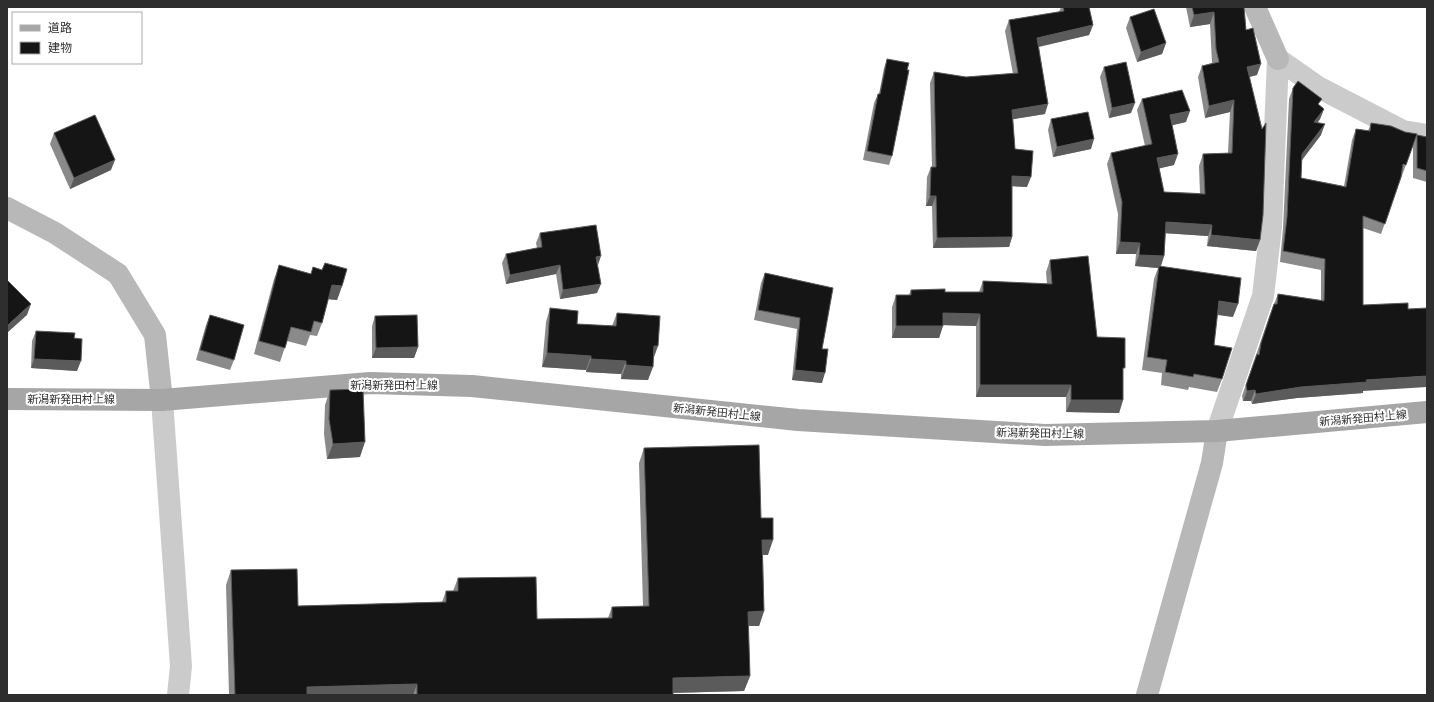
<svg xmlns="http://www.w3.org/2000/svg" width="1434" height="702" viewBox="0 0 1434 702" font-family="Roboto,'Noto Sans JP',sans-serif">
<rect width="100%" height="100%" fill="#fff"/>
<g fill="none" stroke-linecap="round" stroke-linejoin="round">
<g stroke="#cbcbcb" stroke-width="22">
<path d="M1278,59L1318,87L1403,131L1427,135"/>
<path d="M162,400L181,666L178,695"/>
<path d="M1217,431L1263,296L1271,227L1278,59"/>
</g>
<g stroke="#b8b8b8" stroke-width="22">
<path d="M1255,7L1278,59"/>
<path d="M7,208L55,233L118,274L155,335L162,400"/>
<path d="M1147,695L1212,463L1217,431"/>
</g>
<path stroke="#a6a6a6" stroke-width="22" d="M7,399L162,400L370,383L472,386L798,420L1045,435L1217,431L1427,412"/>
</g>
<g fill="#8a8a8a">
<path d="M1061,7H1089L1093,25L1089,35L1039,47L1045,114L1013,119L1015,149L1027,187L1012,186V237L1009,247L933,248L932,206H926L927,177L931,167H932L930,83L934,72L966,77L1013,74L1005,31L1009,20L1059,12Z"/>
<path d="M1186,7H1244L1246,30L1257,75L1250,77L1260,240L1256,251L1207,246L1208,236L1165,233L1164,256L1161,266L1233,317L1217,315L1214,345L1222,379L1217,392L1189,387L1188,390L1161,385L1162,373L1142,370L1154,279L1158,268L1135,266L1136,254H1116L1118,214L1107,164L1111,153L1145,146L1137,110L1142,99L1186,122L1172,125L1174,165L1159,168L1164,192L1200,193L1199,166L1203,154L1228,153L1230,112L1205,118L1198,77L1202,66L1212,63L1210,24L1190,27Z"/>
<path d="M1130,17L1166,43L1162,54L1137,62L1126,28Z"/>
<path d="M887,59L907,70L892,156L889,165L863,160L874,103L878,94H879L884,68Z"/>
<path d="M1104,67L1131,113L1109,118L1100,77Z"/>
<path d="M1293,88L1324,109L1320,119L1317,123L1321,135L1302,160L1301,178L1344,186L1352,140L1356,129L1368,131L1371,123L1405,132L1417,134L1381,234L1363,228V393L1297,398L1252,404L1251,401H1243L1242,396L1270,314L1278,294L1321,300V270L1280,262L1283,228L1289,99Z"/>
<path d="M1051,119L1091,149L1053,157L1048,130Z"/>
<path d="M54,133L111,170L70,189L50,144Z"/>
<path d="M1417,135L1427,137V182L1413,178V145Z"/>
<path d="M540,233L598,265L597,293L560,299L556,274L506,284L502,263L506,254L537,248L536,243Z"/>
<path d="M1050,260L1097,337L1123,373V400L1119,413L1066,412V397H976V326L943,325L939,338H892V307L896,295H909L911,290L945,292H979L983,281L1047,284L1046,272Z"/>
<path d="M325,263L342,286L337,300L328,299L322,323L317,336L310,335L306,346L287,341L280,362L254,354L274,279L279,266L311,274L313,267L322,270Z"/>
<path d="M765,273L833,288L822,349V383L792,380L797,329L754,320L761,283Z"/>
<path d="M550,308L577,324L612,326L617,313L653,360L648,380L621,379V374L586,372V370L542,367L546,322Z"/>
<path d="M210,315L234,360L230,370L196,360L206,325Z"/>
<path d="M375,316L418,347L414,358H372V326Z"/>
<path d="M36,331L74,338L77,371L31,368L32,341Z"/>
<path d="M330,390L360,457L327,459L324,434L325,405Z"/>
<path d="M644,448L761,518L768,555H763L764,611L759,626H748L750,676L744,691L673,693V695H229L226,585L231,570L298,606L442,602L446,591H453L458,578L537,619L608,618L612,607L643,606L639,463Z"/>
</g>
<g fill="#5b5b5b">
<path d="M1214,12L1210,24L1190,27L1194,15Z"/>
<path d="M1093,25L1089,35L1033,48L1037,38Z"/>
<path d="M1166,43L1162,54L1137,62L1141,52Z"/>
<path d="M1261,64L1257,75L1243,78L1247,67Z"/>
<path d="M1234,100L1230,112L1205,118L1209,106Z"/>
<path d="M1135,103L1131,113L1109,118L1112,108Z"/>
<path d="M1048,104L1045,114L1009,120L1012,110Z"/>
<path d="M1324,109L1320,119L1310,133L1314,122Z"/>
<path d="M1190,111L1186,122L1165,127L1170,115Z"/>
<path d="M1325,124L1321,135L1298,165L1302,154Z"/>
<path d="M1094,139L1091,149L1053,157L1057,147Z"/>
<path d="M1178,154L1174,165L1153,170L1157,158Z"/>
<path d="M115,160L111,170L70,189L74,178Z"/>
<path d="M1012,176L1031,177L1027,187L1008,186Z"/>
<path d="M930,196H936L932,206H926Z"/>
<path d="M1166,222L1212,225L1208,236L1162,233Z"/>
<path d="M1211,235L1260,240L1256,251L1207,246Z"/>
<path d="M1012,237L1009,247L933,248L937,238Z"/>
<path d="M1120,242L1140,243L1136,254H1116Z"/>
<path d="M1139,255L1164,256L1160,268L1159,266L1158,268L1135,266Z"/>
<path d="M601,256L598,265L596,257Z"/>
<path d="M560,265L556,274L506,284L510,275Z"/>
<path d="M601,284L597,293L560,299L563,290Z"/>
<path d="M332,285L342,286L337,300L327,299Z"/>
<path d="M1219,301L1238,304L1233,317L1214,314Z"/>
<path d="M31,304L27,315L7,333V326Z"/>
<path d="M943,313L980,314L976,326L939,325Z"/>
<path d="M896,326H943L939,338H892Z"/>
<path d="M654,346H658L653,360Z"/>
<path d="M418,347L414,358H372L376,348Z"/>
<path d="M547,353L591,356L586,370L542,367Z"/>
<path d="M34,359L81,361L77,371L31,368Z"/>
<path d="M591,359L626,361L621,374L586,372Z"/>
<path d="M626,365L653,367L648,380L621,379Z"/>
<path d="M795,370L825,373L822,383L792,380Z"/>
<path d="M1427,376V387L1363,391V393L1297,398L1252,404L1256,394L1301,387L1366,380Z"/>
<path d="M980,385H1071L1066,397H976Z"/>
<path d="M1255,390L1251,401H1243L1247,391Z"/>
<path d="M1071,400H1123L1119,413L1066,412Z"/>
<path d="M365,442L360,457L327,459L333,444Z"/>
<path d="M762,540H773L768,555H757Z"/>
<path d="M764,611L759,626H743L748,612Z"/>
<path d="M750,676L744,691L667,693L673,678Z"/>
<path d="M417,684L413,695H304L307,687Z"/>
</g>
<g fill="#151515" stroke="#5b5b5b">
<path d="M1063,7H1089L1093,25L1037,38L1048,104L1012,110L1015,149L1033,151L1031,177L1012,176V237L937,238L936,196H930L931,167H936L934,72L966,77L1018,73L1009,20L1064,11Z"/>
<path d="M1192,7H1244L1246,30L1253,28L1261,64L1247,67L1262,129L1266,123L1263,215L1260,240L1211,235L1212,225L1166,222L1164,256L1139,255L1140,243L1120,242L1122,202L1111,153L1152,144L1142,99L1182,90L1190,111L1170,115L1178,154L1157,158L1164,192L1205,194L1203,154L1232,153L1234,100L1209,106L1202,66L1219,62L1216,49L1214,12L1194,15Z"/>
<path d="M1154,9L1166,43L1141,52L1130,17Z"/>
<path d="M887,59L909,63L907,70H909L892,156L867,151L878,94H880Z"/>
<path d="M1126,62L1135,103L1112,108L1104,67Z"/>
<path d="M1298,81L1322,99L1318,104L1324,109L1314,122L1325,124L1302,154L1301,178L1346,187L1356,129L1370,131L1371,123L1391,126L1405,132L1417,134L1406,165L1403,164L1401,177L1385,224L1363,216V305L1408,303V309L1427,308V376L1366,380L1367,382L1301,387L1256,394L1255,390L1247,391L1246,385L1257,354L1259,355L1261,343L1274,304H1277L1278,294L1324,301L1325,259L1283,251L1287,217L1293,88Z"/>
<path d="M1088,112L1094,139L1057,147L1051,119Z"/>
<path d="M95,115L115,160L74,178L54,133Z"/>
<path d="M1417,135L1427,137V171L1417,168Z"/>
<path d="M596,225L601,256L596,257L601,284L563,290L560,265L510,275L506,254L542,247L540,233Z"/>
<path d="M1088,256L1097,337L1125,338V368H1123V400H1071V385H980V314L943,313V326H896V295H911V290L945,289V292H983V281L1052,284L1050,260Z"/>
<path d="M325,263L347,269L342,286L332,285L322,323L314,321L311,332L291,327L285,348L259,341L279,265L311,274L313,267L322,270Z"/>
<path d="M1159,266L1241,278L1238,304L1219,301L1214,345L1232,348L1222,379L1194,374L1193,377L1165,372L1167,360L1147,357Z"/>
<path d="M765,273L833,288L822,349H828L825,373L795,370L800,318L758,310Z"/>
<path d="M7,280L31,304L7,326Z"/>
<path d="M550,308L578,311L577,324L616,326L617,313L660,316L658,346H654L653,367L626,365V361L591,359V356L547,353Z"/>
<path d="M210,315L244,325L234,360L200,350Z"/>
<path d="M417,315L418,347L376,348L375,316Z"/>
<path d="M36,331L75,333L74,338L82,339L81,361L34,359Z"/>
<path d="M363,389L365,442L333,444L329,419L330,390Z"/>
<path d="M759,445L761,518H773V540H762L764,611L748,612L750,676L673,678V695H417V684L307,687V695H235L231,570L297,569L298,606L446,602V591H458V578L536,577L537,619L612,618V607L649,606L644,448Z"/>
</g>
<g text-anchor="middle" stroke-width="4" stroke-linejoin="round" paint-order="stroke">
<g font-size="11" fill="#2e2e2e" stroke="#fff">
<text x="394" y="389">新潟新発田村上線</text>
<text x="71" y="403">新潟新発田村上線</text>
<text transform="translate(717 412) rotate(6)" y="4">新潟新発田村上線</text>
<text transform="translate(1363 418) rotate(-5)" y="4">新潟新発田村上線</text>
<text transform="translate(1040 433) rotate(1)" y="4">新潟新発田村上線</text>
</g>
</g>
<rect width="1434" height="702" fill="none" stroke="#2e2e2e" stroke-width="16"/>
<rect x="12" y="12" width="130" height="52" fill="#ffffff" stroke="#ababab"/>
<rect x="20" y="25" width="20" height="6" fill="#a6a6a6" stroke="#ababab"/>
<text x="48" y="32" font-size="12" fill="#2e2e2e">道路</text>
<rect x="20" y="42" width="20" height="12" fill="#151515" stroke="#ababab"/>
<text x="48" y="52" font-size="12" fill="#2e2e2e">建物</text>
</svg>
